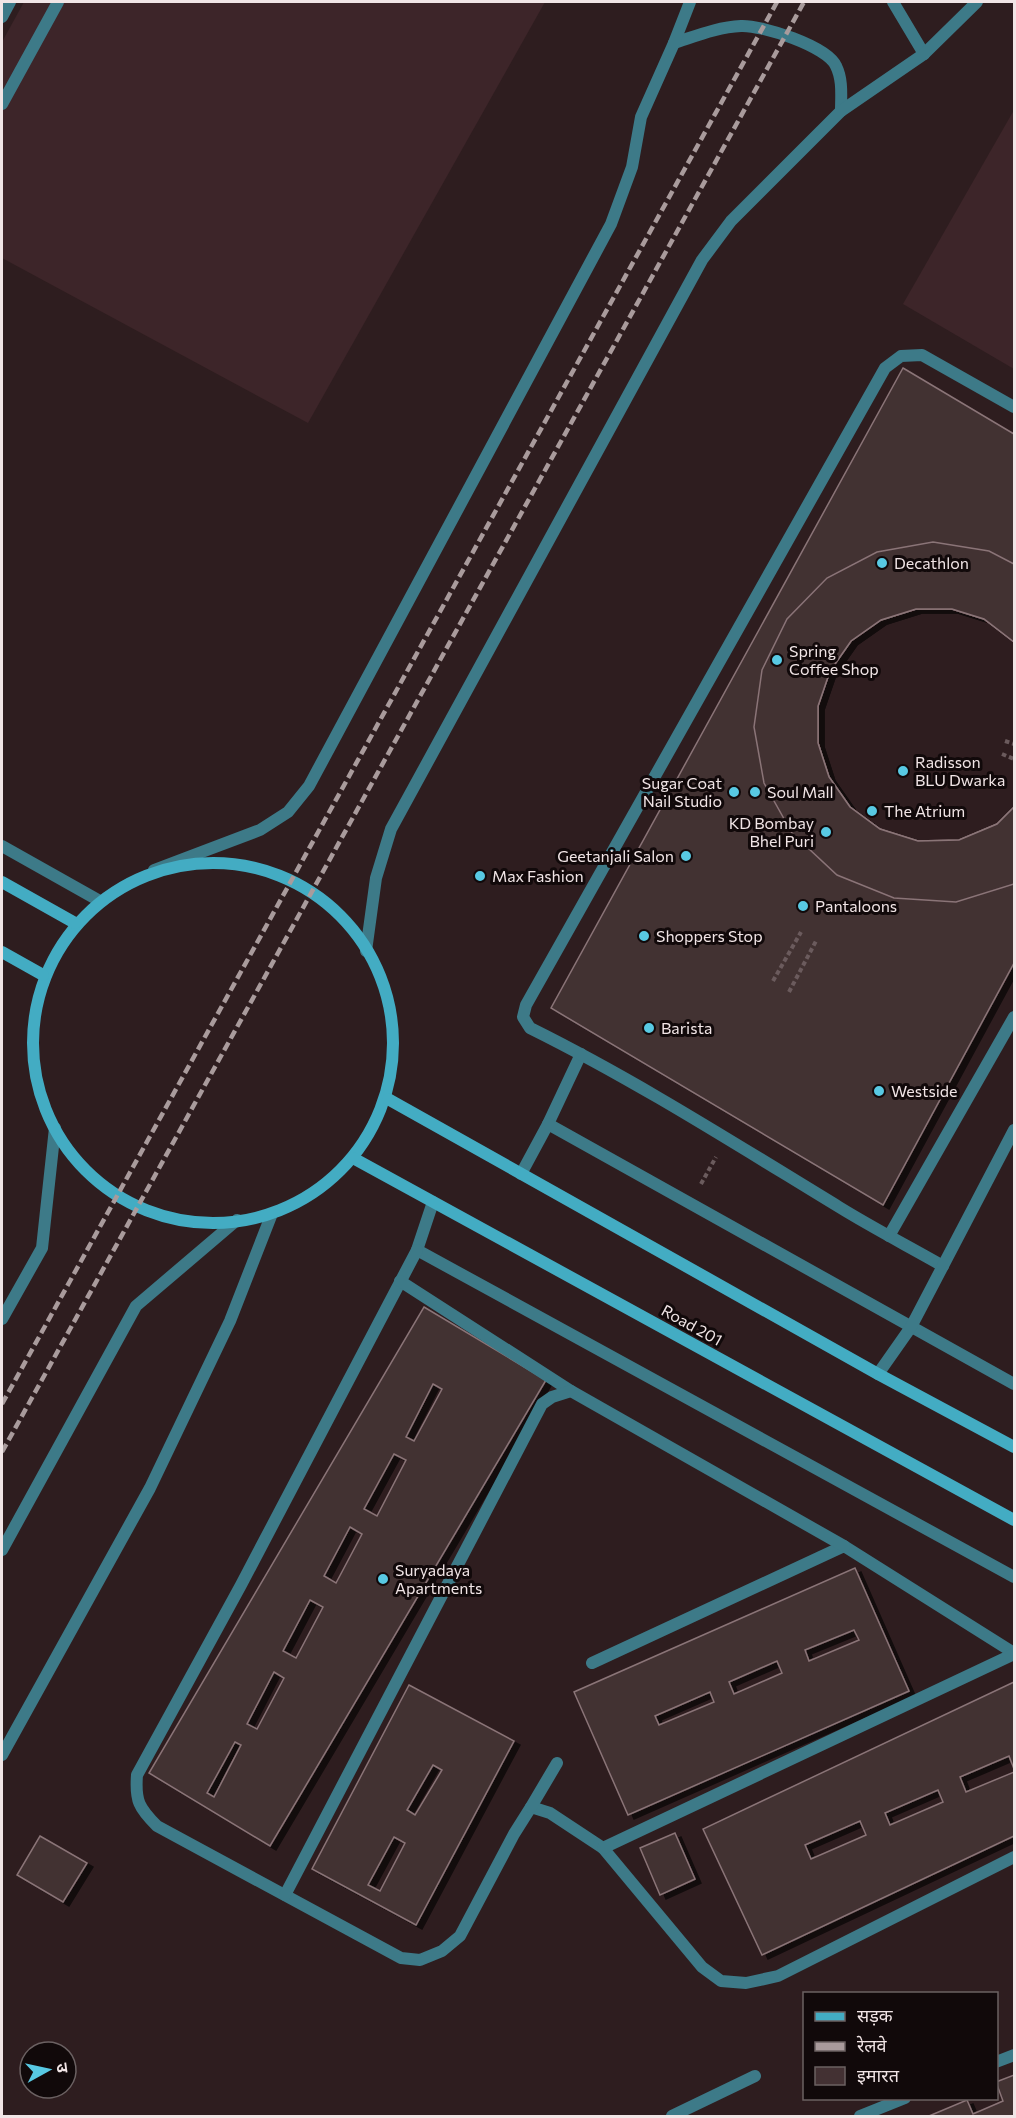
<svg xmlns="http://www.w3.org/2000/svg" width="1016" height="2118" viewBox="0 0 1016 2118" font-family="Commissioner,'Noto Sans Devanagari',sans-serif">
<defs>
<filter id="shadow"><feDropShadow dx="6" dy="4" stdDeviation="0" flood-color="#0009"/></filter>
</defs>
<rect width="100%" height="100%" fill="#2e1d1f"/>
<g fill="#3d2529">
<path d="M24,2H545L308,423L2,258V42Z"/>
<path d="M1014,110V369L903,304Z"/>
</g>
<g fill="#433133" stroke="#8a7477" stroke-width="1.5" fill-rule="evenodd" filter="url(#shadow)">
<path d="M903,368L1014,434V642L984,619L952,609H916L881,620L851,641L830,671L818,706V743L829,777L850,807L880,829L918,841L959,840L997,824L1014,807V963L883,1205L551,1008Z"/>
<path d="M933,542L989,551L1014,564V642L984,619L952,609H916L881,620L851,641L830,671L818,706V743L829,777L850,807L880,829L918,841L959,840L997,824L1014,807V884L956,902L894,898L837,875L792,833L764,783L754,727L762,670L787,619L827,578L877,552Z"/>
<path d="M424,1307L546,1380L270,1846L149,1773ZM433,1384L442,1389L414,1441L406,1437ZM394,1454L406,1460L377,1516L364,1509ZM350,1527L362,1534L336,1583L324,1576ZM310,1600L323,1607L296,1658L283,1651ZM274,1672L284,1678L257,1729L247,1724ZM235,1742L241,1745L214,1797L207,1793Z"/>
<path d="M855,1568L909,1691L628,1815L574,1692ZM854,1630L859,1640L809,1661L805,1650ZM777,1661L782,1673L734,1694L729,1682ZM710,1692L714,1702L659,1725L655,1716Z"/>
<path d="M1014,1682V1769L1009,1756L960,1777L966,1792L1014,1772V1836L762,1955L703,1829ZM938,1790L943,1802L890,1825L885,1813ZM860,1821L866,1835L811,1859L805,1845Z"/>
<path d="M409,1685L514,1741L416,1925L312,1869ZM433,1765L442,1770L415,1815L407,1810ZM394,1837L405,1843L380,1891L368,1885Z"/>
<path d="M675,1833L695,1879L660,1895L640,1848Z"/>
<path d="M40,1836L87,1863L63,1902L17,1875Z"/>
<path d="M1014,2075V2116H929L967,2100L973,2114L1003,2101L996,2082Z"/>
</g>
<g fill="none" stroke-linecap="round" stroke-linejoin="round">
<g stroke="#6b5b5d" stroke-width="4" stroke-dasharray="4.5 3" stroke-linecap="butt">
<path d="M1005,741L1014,744"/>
<path d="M1002,754L1014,759"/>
<path d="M773,981L801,932"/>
<path d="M789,992L816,941"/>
<path d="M701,1184L716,1157"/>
</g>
<g stroke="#3d7a88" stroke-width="12">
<path d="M548,1124L581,1054"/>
<path d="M521,1174L548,1124L1014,1384"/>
<path d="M889,1236L1014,1017"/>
<path d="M943,1266C908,1246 873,1228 839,1207C737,1145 637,1081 530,1028L523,1017L526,1005L885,368L901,356L922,355L1014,407"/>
<path d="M2,1755L150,1488L230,1321L271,1216"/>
</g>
<g stroke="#3d7a88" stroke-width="12">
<path d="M2,17L10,2"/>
<path d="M2,104L58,2"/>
<path d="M2,846L98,900"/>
<path d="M433,1202L417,1250L1014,1577"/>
<path d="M417,1250L241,1585L137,1775C135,1801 139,1808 157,1826L401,1958L420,1960L442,1951L460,1936L514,1834L531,1807L550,1813L603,1848L702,1967L721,1981L746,1983L778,1976L1014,1857"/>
<path d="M400,1281L571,1391"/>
<path d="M2,1319L42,1248L55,1128"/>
<path d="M878,1374L911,1327L1014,1130"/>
<path d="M2,1550L136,1306L237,1220"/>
<path d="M592,1663L844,1546L1014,1653"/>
<path d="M531,1807L557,1763"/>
<path d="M603,1848L1014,1654"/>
<path d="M285,1895L542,1404L552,1397L571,1391L844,1546"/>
<path d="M996,2062L1014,2055"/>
<path d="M672,2116L755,2076"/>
<path d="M860,2116L905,2098"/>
</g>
<g stroke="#3d7a88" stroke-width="12">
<path d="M893,2L924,54"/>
<path d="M674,43C696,36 718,27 741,26C762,25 827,46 836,66C843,80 841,96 841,111"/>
<path d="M154,870L260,830L288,812L309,786L611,224L632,167L641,117L674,43L690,2"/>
<path d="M366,951L376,878L391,829L702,260L731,221L841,111L924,54L977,2"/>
</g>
<g stroke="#43acc3" stroke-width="12">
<circle cx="213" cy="1043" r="180"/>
<path d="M2,882L75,923"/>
<path d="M2,952L43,975"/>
<path d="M388,1099L878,1374L1014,1447"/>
<path d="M353,1158L1014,1520"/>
</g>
<g stroke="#a99b9c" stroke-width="4.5" stroke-dasharray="9 4.5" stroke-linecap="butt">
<path d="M2,1404L777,2"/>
<path d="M2,1452L804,2"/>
</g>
</g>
<g fill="#58c9e3" stroke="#11090a" stroke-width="2">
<circle cx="882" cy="563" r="6"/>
<circle cx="777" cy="660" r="6"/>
<circle cx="903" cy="771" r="6"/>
<circle cx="734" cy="792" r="6"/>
<circle cx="755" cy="792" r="6"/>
<circle cx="872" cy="811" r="6"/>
<circle cx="826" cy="832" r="6"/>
<circle cx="686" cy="856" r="6"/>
<circle cx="480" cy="876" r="6"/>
<circle cx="803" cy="906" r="6"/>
<circle cx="644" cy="936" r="6"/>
<circle cx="649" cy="1028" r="6"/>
<circle cx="879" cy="1091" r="6"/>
<circle cx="383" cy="1579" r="6"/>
</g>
<g text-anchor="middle" stroke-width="6" stroke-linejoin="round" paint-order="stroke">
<g font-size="16" fill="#f1e5e6" stroke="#11090a" text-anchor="start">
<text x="894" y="569">Decathlon</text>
<text x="789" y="657">Spring<tspan x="789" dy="18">Coffee Shop</tspan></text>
<text x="915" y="768">Radisson<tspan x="915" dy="18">BLU Dwarka</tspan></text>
<text x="722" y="789" text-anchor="end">Sugar Coat<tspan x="722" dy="18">Nail Studio</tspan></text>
<text x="767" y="798">Soul Mall</text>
<text x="884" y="817">The Atrium</text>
<text x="814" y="829" text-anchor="end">KD Bombay<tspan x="814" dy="18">Bhel Puri</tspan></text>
<text x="674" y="862" text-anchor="end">Geetanjali Salon</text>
<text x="492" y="882">Max Fashion</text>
<text x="815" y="912">Pantaloons</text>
<text x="656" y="942">Shoppers Stop</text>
<text x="661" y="1034">Barista</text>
<text x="891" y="1097">Westside</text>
<text x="395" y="1576">Suryadaya<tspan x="395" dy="18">Apartments</tspan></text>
</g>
<g font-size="16" fill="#f1e5e6" stroke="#11090a">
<text transform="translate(692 1325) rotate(29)" y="6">Road 201</text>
</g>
</g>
<rect width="1016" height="2118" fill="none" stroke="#f1e5e6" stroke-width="6"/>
<rect x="803" y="1992" width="195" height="108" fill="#11090a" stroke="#6b6162" stroke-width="1.5"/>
<rect x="815" y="2012" width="30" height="9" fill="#43acc3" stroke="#6b6162" stroke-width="1.5"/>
<text x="857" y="2022" font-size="18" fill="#f1e5e6">सड़क</text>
<rect x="815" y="2042" width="30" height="9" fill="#a99b9c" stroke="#6b6162" stroke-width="1.5"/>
<text x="857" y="2052" font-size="18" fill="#f1e5e6">रेलवे</text>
<rect x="815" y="2067" width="30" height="18" fill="#433133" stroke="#6b6162" stroke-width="1.5"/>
<text x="857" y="2082" font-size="18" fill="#f1e5e6">इमारत</text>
<g transform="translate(48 2070) rotate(82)"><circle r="28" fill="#11090a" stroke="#6b6162" stroke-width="1.5"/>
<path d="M0-4.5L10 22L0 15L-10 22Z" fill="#58c9e3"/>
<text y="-9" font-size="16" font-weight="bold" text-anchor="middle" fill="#f1e5e6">उ</text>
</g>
</svg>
